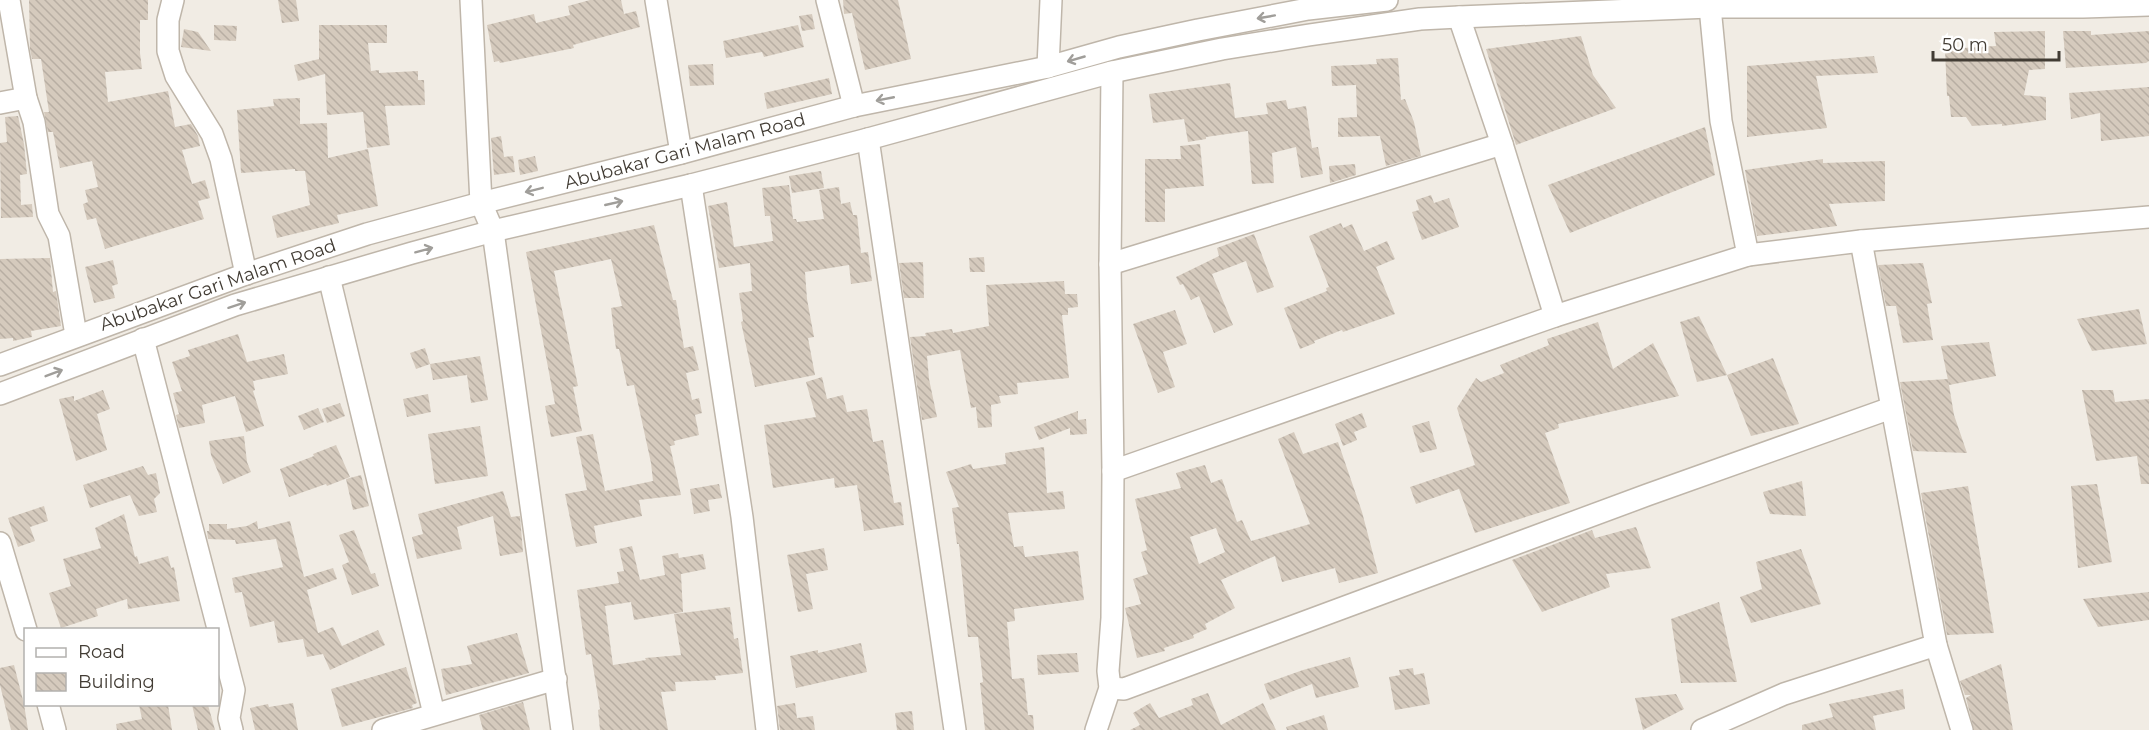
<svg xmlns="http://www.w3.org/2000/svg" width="2149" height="730" viewBox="0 0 2149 730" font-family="Montserrat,sans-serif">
<defs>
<pattern id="building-back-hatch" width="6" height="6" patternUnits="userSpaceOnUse" patternTransform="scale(1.5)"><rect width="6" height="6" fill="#d5cabd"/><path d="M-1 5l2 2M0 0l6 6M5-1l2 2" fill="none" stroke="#b8aea3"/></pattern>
</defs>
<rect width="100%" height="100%" fill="#f1ece4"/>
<g fill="url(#building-back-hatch)" fill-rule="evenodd">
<path d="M29,0H148V20H140V53L142,69L105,72L108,102L168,91L175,127L191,124L198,136L200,146L182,150L192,184L205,180L210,198L198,201L204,219L105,249L96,218L87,220L83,204L88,202L85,190L98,187L92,161L60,168L53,132H48L44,112H49L41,59H32L30,49Z"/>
<path d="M278,0H296L299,21L282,23Z"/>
<path d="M590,0H621L624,14L636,11L640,27L573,45L574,48L500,63L499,61L494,62L487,25L534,14L536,23L570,15L568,6Z"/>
<path d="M843,0H898L911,59L865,70L852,13L844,14Z"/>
<path d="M812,14L815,29L802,31L799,16Z"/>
<path d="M214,25L237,26L236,41L214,40Z"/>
<path d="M319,25H387V43H368L371,71L379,70V73L418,71V80H424L425,105L385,106L390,145L367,148L363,112L327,115L325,74L298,81L294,65L319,59Z"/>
<path d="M798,25L804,47L764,57L762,52L726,58L723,41Z"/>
<path d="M184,29L198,32L211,51L181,47Z"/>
<path d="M2045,31V69L2029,70L2024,95L2046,97V120L2002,126V124L1972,126L1966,117H1951L1949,96H1947L1945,49L1996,46L1994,32Z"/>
<path d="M2063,31H2091V35L2149,31V61L2146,63L2066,68Z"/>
<path d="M1581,36L1593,75L1616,108L1516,145L1486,49Z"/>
<path d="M1874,56L1878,73L1816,76L1827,128L1747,137V66Z"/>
<path d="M1398,58L1401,100L1405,99L1414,122L1421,156L1386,166L1380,136L1338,137V118L1357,117L1356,85L1332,86L1331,66L1377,64L1376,59Z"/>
<path d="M713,64L714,85L690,86L688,65Z"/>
<path d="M829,78L832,94L767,109L764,93Z"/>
<path d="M1230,83L1235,118L1268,114L1266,103L1286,100L1288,109L1306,106L1312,148L1318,147L1323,174L1301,178L1296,147L1272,153L1274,183L1252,184L1248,131L1206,137V139L1188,142L1184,119L1153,123L1149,94Z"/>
<path d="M2149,87V136L2101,141L2100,113L2071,119L2069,93Z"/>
<path d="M300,98V124L327,123L328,158L368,149L378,206L337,215L339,223L277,238L272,216L310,205L305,171H295V169L241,173L237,110L274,106L273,99Z"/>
<path d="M18,116L24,144L27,174L20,175L21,205L32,204L33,217L1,218L0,143L7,142L5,117Z"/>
<path d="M1705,127L1715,175L1570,233L1548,185Z"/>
<path d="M501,136L504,157L513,156L515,172L494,175L491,138Z"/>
<path d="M1200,144L1204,186L1165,189V222H1145V159H1181L1180,146Z"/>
<path d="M535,156L538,171L520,175L518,160Z"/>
<path d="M1823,159V163L1885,161V201L1829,204L1837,226L1757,236L1745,170Z"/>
<path d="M1355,164L1356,175L1330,183L1329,166Z"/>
<path d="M821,171L824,188L792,193L789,176Z"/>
<path d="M789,185L793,219H796L797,222L824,219L819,190L839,187L841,204L850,202L853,215H857L861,253L868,252L872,281L851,284L849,265L805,272L807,299L814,337L808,338L815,375L755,387L741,322L743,321L739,293L752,291L750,263L719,268L708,206L727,202L734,247L773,241L770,216H765L762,188Z"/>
<path d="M1431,195L1434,203L1449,198L1459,227L1422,240L1412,212L1419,210L1416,200Z"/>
<path d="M1341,223L1343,228L1352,224L1364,251L1387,241L1395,259L1376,267L1395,314L1343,332L1342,330L1314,341L1315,343L1300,349L1284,308L1327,291L1326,288L1329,287L1309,236Z"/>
<path d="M654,225L673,300H676L684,348L693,346L699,370L686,373L692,400L699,398L702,413L695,415L699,435L674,441L675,445L670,446L681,495L639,500L642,516L594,526L597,543L576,547L565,494L587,490L576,437L593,434L605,491L653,481L651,463L634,385L627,386L619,349H616L611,308L622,306L611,259L554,271L578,386L573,387L582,431L551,437L545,406L555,404L526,252Z"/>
<path d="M1254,234L1274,287L1257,293L1246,261L1212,274L1233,325L1214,333L1199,296L1191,300L1183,284L1180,285L1176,277L1219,256L1217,248Z"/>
<path d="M984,257L985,272H970L969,258Z"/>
<path d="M50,258L53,292L56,291L61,326L31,331L32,337L13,341V338L0,339V259Z"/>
<path d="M113,260L118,284L112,286L115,298L94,303L85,267Z"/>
<path d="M923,262L924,298H904L899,263Z"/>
<path d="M1923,263L1932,303L1927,304L1933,340L1903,343L1896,306H1886L1878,265Z"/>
<path d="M1064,281L1065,294H1077L1078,307L1068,308V315H1062L1069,378L1017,383L1018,394L999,396L1001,403L991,405L992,427L978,428L976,407L971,408L960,350L927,356L929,379L937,417L922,420L910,337L926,336L925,333L952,329L953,333L989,326L986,285Z"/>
<path d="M2139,309L2147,344L2092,351L2077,319Z"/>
<path d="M1175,310L1187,344L1163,352L1175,387L1158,393L1133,324Z"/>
<path d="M1699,316L1727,375L1697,382L1680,322Z"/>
<path d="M1598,322L1613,369L1653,343L1679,396L1558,424L1559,428L1545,433L1570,503L1475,533L1459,489L1416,504L1410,487L1475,465L1457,408L1476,378L1481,382L1504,373L1500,365L1549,345L1547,339Z"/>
<path d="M238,334L247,362L284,354L288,374L253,381L255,390L253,391L264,426L246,432L235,396L202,405L205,423L179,428L176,415L179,414L173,393L182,391L172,362L190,356L188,350Z"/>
<path d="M1989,342L1996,376L1949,385L1941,346Z"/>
<path d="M425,348L430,364L480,356L488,400L471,403L467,375L433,380L430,364L416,369L410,353Z"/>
<path d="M1773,358L1799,424L1751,436L1727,375Z"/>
<path d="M822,377L827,399L843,395L847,412L867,409L873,442L883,440L894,503L901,502L904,525L864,531L857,485L835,488L834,478L773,488L764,425L816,417L806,382Z"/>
<path d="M1948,379L1954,415L1967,453L1913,451L1900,382Z"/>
<path d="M103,390L110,409L97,414L107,450L76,461L59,399L74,396V401Z"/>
<path d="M2082,390H2113L2115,402L2149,399V484H2141L2137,456L2096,461Z"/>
<path d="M428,394L431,412L407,417L403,399Z"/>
<path d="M340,403L345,416L327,423L322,409Z"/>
<path d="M318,408L324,422L304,430L298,416Z"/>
<path d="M1078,411V420L1086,419L1087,434L1070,435V428L1039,440L1034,427Z"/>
<path d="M1362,413L1367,427L1354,432L1357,440L1343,446L1335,424Z"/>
<path d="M1429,421L1437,449L1420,453L1412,426Z"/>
<path d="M480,426L488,476L435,484L428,434Z"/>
<path d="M1294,432L1303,454L1338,442L1362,512L1378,573L1339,583L1335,568L1282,582L1275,556L1221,580L1235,608L1205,624L1207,629L1193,635L1194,638L1164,648L1165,651L1137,658L1125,608L1141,604L1133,579L1148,574L1141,552L1147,550L1135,499L1181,488L1176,473L1205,465L1211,483L1222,479L1237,522L1242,520L1251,541L1310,524L1278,439ZM1216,528L1225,552L1199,564L1190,537Z"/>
<path d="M244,436L247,462L251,472L223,484L211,455L209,441Z"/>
<path d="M336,445L350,477L327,486L326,484L289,497L280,469L314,456L313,454Z"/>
<path d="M1044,447L1047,493L1063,491L1065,509L1008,513L1014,547L1023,546L1025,557L1078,551L1084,600L1014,609L1015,621L1007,622L1012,679L1024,678L1028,715H1033L1034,730H985L980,683L983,682L978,637H968L959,544H957L952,508L959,507L946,472L971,464L973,469L1006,464L1005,453Z"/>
<path d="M143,466L148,475L156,473L160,493L154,499L157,512L139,516L130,495L90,508L83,485Z"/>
<path d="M361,475L369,506L353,510L346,479Z"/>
<path d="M1802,481L1806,516L1770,514L1763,492Z"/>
<path d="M719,484L722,498L708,500L710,511L694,514L690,489Z"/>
<path d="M2097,484L2112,562L2078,568L2071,486Z"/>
<path d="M1968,486L1994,633L1947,635L1921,493Z"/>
<path d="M503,491L511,517L520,516L523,552L500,556L493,516L457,527L462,549L417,559L412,537L423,534L418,514Z"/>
<path d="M44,506L48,521L30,527L35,541L18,547L8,518Z"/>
<path d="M124,514L135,557L137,556L139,564L168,556L171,568L174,567L180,601L128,609L127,599L96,609L98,616L61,628L49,593L71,586L63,559L101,548L95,528Z"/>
<path d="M257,521L258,529L290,521L304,577L333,568L337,579L307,590L318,633L333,627L342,646L378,630L385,645L330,670L323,654L307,657L303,639L278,643L274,621L250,627L242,592L235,593L232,578L283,567L276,539L236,544L235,540L208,539L207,531H209V524H227V529L247,526Z"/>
<path d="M1636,527L1651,568L1606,574L1610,587L1542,612L1512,560L1592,530L1595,538Z"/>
<path d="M354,530L371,574L375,573L379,586L352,595L342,565L349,562L339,535Z"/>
<path d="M632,546L640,580L665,575L662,556L678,553L679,558L703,554L706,569L681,574L683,612L634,620L631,602L605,606L613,665L646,660L645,658L681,655L674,614L730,607L734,639L738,638L743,673L715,676L716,680L675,682L676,691L661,692L668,730H600L598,710L600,709L591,654L586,655L577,590L619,583L617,572L624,571L619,549Z"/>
<path d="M824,548L828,570L806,574L813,609L798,612L787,555Z"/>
<path d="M1801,549L1821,604L1751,623L1740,597L1762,589L1756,562Z"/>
<path d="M2149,592V620L2098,627L2083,599Z"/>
<path d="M1719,602L1737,682L1681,683L1671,619Z"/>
<path d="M517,633L529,673L446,695L441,669L472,664L467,646Z"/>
<path d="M861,643L867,672L796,688L790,656L818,650V653Z"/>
<path d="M1077,653L1079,672L1038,675L1037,655Z"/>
<path d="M1350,657L1359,687L1316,698L1312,684L1270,700L1264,684L1303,670Z"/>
<path d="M2001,664L2013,730H1974L1966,698L1971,695H1965L1960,681Z"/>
<path d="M14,665L24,704L28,730H11L0,685V668Z"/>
<path d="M406,667L417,703L412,705L413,708L342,727L331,689Z"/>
<path d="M1413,668L1414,675L1424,673L1430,704L1395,710L1389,677L1400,675L1399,670Z"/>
<path d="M1903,689L1905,709L1873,716L1876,730H1802V725L1833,717L1829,704Z"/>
<path d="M1208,693L1221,725L1263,703L1276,730H1130L1140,725L1133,713L1150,703L1159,718L1193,705L1191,699Z"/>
<path d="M1676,694L1684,709L1643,730L1635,698Z"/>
<path d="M523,702L530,730H483L479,715Z"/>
<path d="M293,703L298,730H255L250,708L268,704L269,707Z"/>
<path d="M795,703L797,718L813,716L815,730H780L777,706Z"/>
<path d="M139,705H168L172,730H117L116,724L142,719Z"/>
<path d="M192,705H208L215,730H198Z"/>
<path d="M912,711L914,730H897L895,713Z"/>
<path d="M1324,715L1328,730H1287L1286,727Z"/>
</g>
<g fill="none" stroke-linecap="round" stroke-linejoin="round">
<g stroke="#bfb6aa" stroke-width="24">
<g id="minor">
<path d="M9,0L26,98L34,122L48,214L59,236L76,335"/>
<path d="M173,0L168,20V51L176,76L212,134L221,159L246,274"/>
<path d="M471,0L481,203L493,231L562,730"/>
<path d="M656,0L681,153"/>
<path d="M827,0L854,106"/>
<path d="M1712,0L1710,7L1721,121L1748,255"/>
<path d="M1459,17L1502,144L1555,316"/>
<path d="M1048,67L1051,0"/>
<path d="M0,103L26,98"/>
<path d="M868,139L955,730"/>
<path d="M691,185L742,517L767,730"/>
<path d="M1861,241L1936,645L1962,730"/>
<path d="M1110,264L1502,144"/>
<path d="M329,277L434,714"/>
<path d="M143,339L234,690L229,718L232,730"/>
<path d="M0,365L246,274L367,234L481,203L681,153L854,106L1048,67L1119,47L1198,30L1308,9L1387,0"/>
<path d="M0,394L235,305L412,253L493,231L691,185L868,139L1112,72L1222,49L1309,35L1420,19L1459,17L1710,7H2083L2149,5"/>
<path d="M1113,471L1555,316L1748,255L1861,241L2149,217"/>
<path d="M0,543L26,630"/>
<path d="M1110,688L1124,689L1647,495L1891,408"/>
<path d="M48,704L55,730"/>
<path d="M383,730L556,679"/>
<path d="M1096,730L1110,688L1108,671L1112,618L1113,471L1110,264L1112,72"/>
<path d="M1702,730L1784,694L1936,645"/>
</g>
</g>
<use href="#minor" stroke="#fff" stroke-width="21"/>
</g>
<defs><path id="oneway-shaft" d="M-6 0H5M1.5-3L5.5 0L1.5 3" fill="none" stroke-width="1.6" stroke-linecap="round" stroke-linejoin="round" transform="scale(1.5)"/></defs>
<g stroke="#a09e9a">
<use href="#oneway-shaft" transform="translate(1266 17) rotate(170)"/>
<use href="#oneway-shaft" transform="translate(1076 59) rotate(164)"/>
<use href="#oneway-shaft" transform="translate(885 99) rotate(169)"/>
<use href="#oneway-shaft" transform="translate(534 190) rotate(166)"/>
<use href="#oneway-shaft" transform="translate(614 203) rotate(-13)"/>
<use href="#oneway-shaft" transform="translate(424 250) rotate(-15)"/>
<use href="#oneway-shaft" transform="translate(237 305) rotate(-18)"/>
<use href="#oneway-shaft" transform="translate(54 373) rotate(-21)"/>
</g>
<g text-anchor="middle" stroke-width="5" stroke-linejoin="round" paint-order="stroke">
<g font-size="18" fill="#423c34" stroke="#fff">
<text transform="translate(685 151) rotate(-15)" y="6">Abubakar Gari Malam Road</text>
<text transform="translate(218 285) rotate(-19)" y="6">Abubakar Gari Malam Road</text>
</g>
</g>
<rect x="24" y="628" width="195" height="78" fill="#ffffff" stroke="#b3b1ae" stroke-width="1.5"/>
<rect x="36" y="648" width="30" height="9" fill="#ffffff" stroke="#b3b1ae" stroke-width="1.5"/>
<text x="78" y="658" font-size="18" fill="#423c34">Road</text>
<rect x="36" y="673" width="30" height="18" fill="url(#building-back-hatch)" stroke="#b3b1ae" stroke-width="1.5"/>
<text x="78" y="688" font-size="18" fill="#423c34">Building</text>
<path d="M1933 51v9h126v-9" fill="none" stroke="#423c34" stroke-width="3"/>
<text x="1942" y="51" font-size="18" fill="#423c34" stroke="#ffffff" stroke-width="4.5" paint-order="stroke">50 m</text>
</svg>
